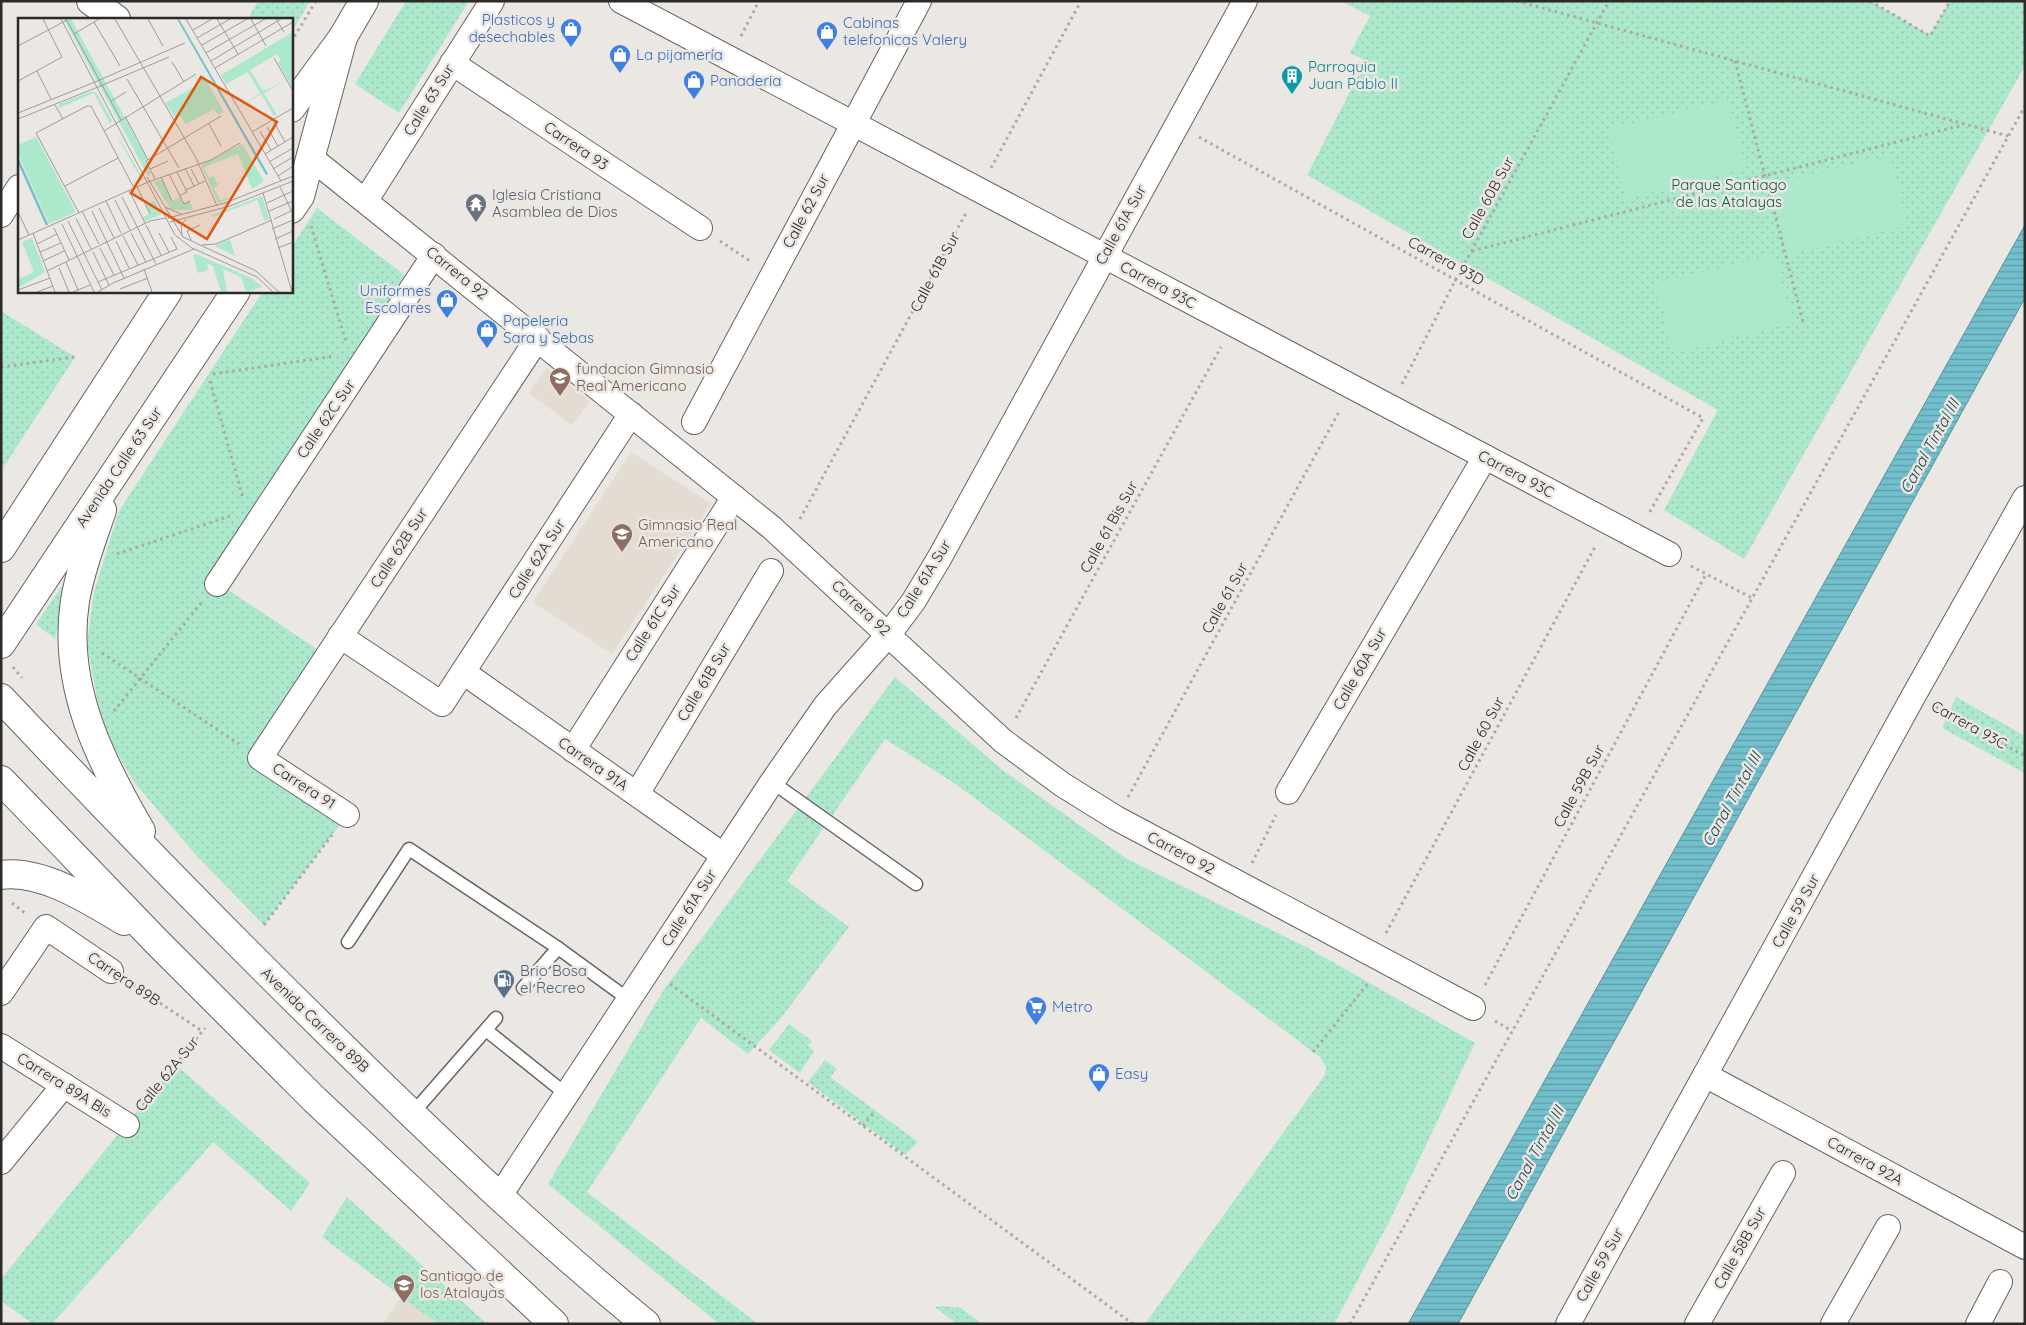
<svg xmlns="http://www.w3.org/2000/svg" width="2026" height="1325" viewBox="0 0 2026 1325" font-family="Quicksand,sans-serif">
<defs>
<pattern id="grass-dots" width="8" height="8" patternUnits="userSpaceOnUse" patternTransform="scale(1.25)"><rect width="8" height="8" fill="#ace8cb"/><path d="M2 2h.1M6 6h.1" fill="none" stroke="#94c7ae" stroke-width="1.8" stroke-linecap="round"/></pattern>
<pattern id="water-rules" width="6" height="5" patternUnits="userSpaceOnUse" patternTransform="scale(1.25)"><rect width="6" height="5" fill="#72c0cd"/><path d="M0 2.5h6" fill="none" stroke="#5e9ca6"/></pattern>
</defs>
<rect width="100%" height="100%" fill="#ebe7e3"/>
<g fill="#e4dcd2">
<path d="M547,368L590,401L572,425L529,393Z"/>
<path d="M631,452L711,504L612,654L533,602Z"/>
<path d="M402,1296L438,1324H383Z"/>
</g>
<g fill="url(#grass-dots)">
<path d="M258,1H310L291,33V19H248Z"/>
<path d="M406,1H469L399,113L355,84Z"/>
<path d="M1341,1H1870L1930,35L1950,1H2025V66L1744,559L1664,510L1718,410L1307,175L1366,61L1350,53L1370,16Z"/>
<path d="M317,208L416,284L218,583L327,656L260,758L347,815L264,925L195,854L134,782L102,727L87,643L94,592L119,511L263,291H291V248Z"/>
<path d="M1,311L75,357L1,471Z"/>
<path d="M71,573L55,639L36,624Z"/>
<path d="M895,677L1001,769L1127,859L1308,948L1475,1043L1389,1222L1334,1324H1145L1325,1075L1326,1067L1320,1057L957,785L885,739L787,881L849,927L781,1018L748,1054L701,1018L587,1192L758,1324H719L548,1184L663,991Z"/>
<path d="M1956,697L2025,736V773L1942,728Z"/>
<path d="M789,1024L812,1041L808,1046L814,1051L800,1073L769,1050Z"/>
<path d="M825,1060L837,1069L830,1077L918,1142L905,1155L808,1082Z"/>
<path d="M175,1064L310,1183L291,1211L213,1142L52,1324H33L1,1301V1279Z"/>
<path d="M347,1197L487,1324H438L322,1237Z"/>
<path d="M942,1306L961,1308L982,1324H957L935,1307Z"/>
</g>
<g fill="#ace8cb">
<path d="M1728,100L1746,169L1626,199L1609,129Z"/>
<path d="M1890,155L1908,225L1788,255L1771,184Z"/>
<path d="M1775,254L1793,323L1674,353L1656,283Z"/>
</g>
<path fill="url(#water-rules)" stroke="#5d939c" d="M2025,225V298L1458,1324H1408Z"/>
<g fill="none" stroke-linecap="round" stroke-linejoin="round">
<g stroke="#676461" stroke-width="15">
<g id="lane">
<path d="M772,782L916,884"/>
<path d="M348,942L409,849L558,948"/>
<path d="M523,988L558,948L628,999"/>
<path d="M486,1030L566,1094"/>
<path d="M412,1114L496,1018"/>
</g>
</g>
<g stroke="#676461" stroke-width="26">
<g id="street">
<path d="M621,1L1669,554"/>
<path d="M452,63L700,228"/>
<path d="M310,157L771,527L1003,741L1063,785L1116,818L1473,1008"/>
<path d="M366,200L492,1"/>
<path d="M1,215L19,187"/>
<path d="M694,422L919,1"/>
<path d="M217,584L434,255"/>
<path d="M340,636L442,704L631,414"/>
<path d="M463,672L723,855"/>
<path d="M573,750L734,497"/>
<path d="M1288,792L1485,457"/>
<path d="M637,794L771,571"/>
<path d="M347,815L260,758L538,338"/>
<path d="M1,993L46,927L111,971"/>
<path d="M1,1046L127,1125"/>
<path d="M1705,1075L2025,1247"/>
<path d="M1,1162L64,1085"/>
<path d="M499,1197L772,782L825,706L889,634L913,602L940,557L1245,1"/>
<path d="M1568,1324L1914,695L2025,498"/>
<path d="M1697,1324L1783,1173"/>
<path d="M1833,1324L1888,1227"/>
<path d="M1978,1324L2000,1282"/>
</g>
</g>
<g stroke="#676461" stroke-width="30">
<g id="secondary">
<path d="M91,1L116,19"/>
<path d="M291,108L343,37L364,1"/>
<path d="M291,209L300,196L343,37"/>
<path d="M102,510C92,540 80,570 75,601C62,685 100,761 141,831"/>
<path d="M1,548L168,291"/>
<path d="M1,644L236,291"/>
<path d="M1,698C115,819 230,937 349,1053C445,1147 542,1239 646,1324"/>
<path d="M1,780L156,941L315,1100L554,1324"/>
<path d="M1,875C41,869 91,901 124,921"/>
</g>
</g>
<g stroke="#aca8a5" stroke-width="3" stroke-dasharray="2.5 4" stroke-linecap="butt">
<path d="M1517,1L2008,136"/>
<path d="M1870,1L1930,36L1950,1"/>
<path d="M741,36L759,1"/>
<path d="M291,42L316,1"/>
<path d="M1735,61L1803,322"/>
<path d="M1199,137L1703,418L1648,515"/>
<path d="M991,168L1081,1"/>
<path d="M311,226L346,342"/>
<path d="M720,241L750,261"/>
<path d="M1472,251L1963,125"/>
<path d="M1,367L75,357"/>
<path d="M213,374L335,356"/>
<path d="M210,381L243,498"/>
<path d="M1402,384L1456,279L1609,1"/>
<path d="M800,519L966,213"/>
<path d="M117,554L230,516"/>
<path d="M1691,566L1752,598"/>
<path d="M102,653L239,744"/>
<path d="M13,667L22,678"/>
<path d="M1936,707L2025,756"/>
<path d="M114,711L201,603"/>
<path d="M1016,718L1221,347"/>
<path d="M1128,797L1340,410"/>
<path d="M1252,863L1276,815"/>
<path d="M12,903L25,913"/>
<path d="M264,925L332,835"/>
<path d="M1386,933L1596,545"/>
<path d="M670,984L1133,1324"/>
<path d="M133,985L202,1031"/>
<path d="M1485,985L1706,574"/>
<path d="M1495,1021L1512,1031"/>
<path d="M1313,1052L1369,982"/>
<path d="M143,1105L205,1028"/>
<path d="M863,1126L875,1111"/>
<path d="M1350,1324L2025,106"/>
</g>
<use href="#lane" stroke="#fff" stroke-width="12"/>
<use href="#street" stroke="#fff" stroke-width="24"/>
<use href="#secondary" stroke="#fff" stroke-width="28"/>
</g>
<defs>
<g id="shop-pin" transform="scale(1.125)"><path d="M0 17L-7.5 6A9.5 9.5 0 1 1 7.5 6Z" fill="#3f7fe0" stroke="#ebe7e3"/><path d="M-5-2.5h2.3a2.7 3.5 0 0 1 5.4 0H5L5.5 6h-11ZM-1.5-2.5h3a1.5 2.3 0 0 0-3 0Z" fill="#fff"/></g>
<g id="building-pin" transform="scale(1.125)"><path d="M0 17L-7.5 6A9.5 9.5 0 1 1 7.5 6Z" fill="#0f9aa8" stroke="#ebe7e3"/><path d="M-4-6H4V6H1V3H-1V6H-4ZM-2.5-4.3h1.7v1.8h-1.7ZM.8-4.3h1.7v1.8H.8ZM-2.5-1h1.7V.8h-1.7ZM.8-1h1.7V.8H.8Z" fill="#fff"/></g>
<g id="temple-pin" transform="scale(1.125)"><path d="M0 17L-7.5 6A9.5 9.5 0 1 1 7.5 6Z" fill="#6b7280" stroke="#ebe7e3"/><path d="M0-6L5-2H3V0L6.5 2.5H4V6H1.5V3h-3V6H-4V2.5H-6.5L-3 0V-2H-5Z" fill="#fff"/></g>
<g id="school-pin" transform="scale(1.125)"><path d="M0 17L-7.5 6A9.5 9.5 0 1 1 7.5 6Z" fill="#8d6e63" stroke="#ebe7e3"/><path d="M0-5L7-2L0 1L-7-2ZM-4 1L0 2.5L4 1V4Q0 6-4 4Z" fill="#fff"/></g>
<g id="fuel-pin" transform="scale(1.125)"><path d="M0 17L-7.5 6A9.5 9.5 0 1 1 7.5 6Z" fill="#5c6f8a" stroke="#ebe7e3"/><path d="M-5.5-6h7V0h2V4h1.3V-2.5L3-4.5l.8-.8L6-3V5H2.5V1h-1V6h-7ZM-4.2-4.7v3.2H.2V-4.7Z" fill="#fff"/></g>
<g id="supermarket-pin" transform="scale(1.125)"><path d="M0 17L-7.5 6A9.5 9.5 0 1 1 7.5 6Z" fill="#3f7fe0" stroke="#ebe7e3"/><path d="M-6-5.5h2.5l.6 2H6L4.5 2H-2.5L-4.4-4H-6ZM-1.5 3.2a1.3 1.3 0 1 0 .1 0ZM3 3.2a1.3 1.3 0 1 0 .1 0Z" fill="#fff"/></g>
</defs>
<g fill-rule="evenodd">
<use href="#shop-pin" x="571" y="29"/>
<use href="#shop-pin" x="827" y="32"/>
<use href="#shop-pin" x="620" y="55"/>
<use href="#building-pin" x="1292" y="76"/>
<use href="#shop-pin" x="694" y="81"/>
<use href="#temple-pin" x="476" y="204"/>
<use href="#shop-pin" x="447" y="300"/>
<use href="#shop-pin" x="487" y="330"/>
<use href="#school-pin" x="560" y="378"/>
<use href="#school-pin" x="622" y="534"/>
<use href="#fuel-pin" x="504" y="980"/>
<use href="#supermarket-pin" x="1036" y="1007"/>
<use href="#shop-pin" x="1099" y="1074"/>
<use href="#school-pin" x="404" y="1285"/>
</g>
<g text-anchor="middle" stroke-width="5" stroke-linejoin="round" paint-order="stroke">
<g font-size="15" fill="#366cbe" stroke="#ebe7e3" text-anchor="start">
<text x="555" y="25" text-anchor="end">Plasticos y<tspan x="555" dy="17">desechables</tspan></text>
<text x="843" y="28">Cabinas<tspan x="843" dy="17">telefonicas Valery</tspan></text>
<text x="636" y="60">La pijamería</text>
<text x="710" y="86">Panaderia</text>
<text x="431" y="296" text-anchor="end">Uniformes<tspan x="431" dy="17">Escolares</tspan></text>
<text x="503" y="326">Papeleria<tspan x="503" dy="17">Sara y Sebas</tspan></text>
<text x="1052" y="1012">Metro</text>
<text x="1115" y="1079">Easy</text>
</g>
<g font-size="15" fill="#0d838f" stroke="#ebe7e3" text-anchor="start">
<text x="1308" y="72">Parroquia<tspan x="1308" dy="17">Juan Pablo II</tspan></text>
</g>
<g font-size="15" fill="#2c2a29" stroke="#ebe7e3">
<text transform="translate(429 100) rotate(-58)" y="5">Calle 63 Sur</text>
<text transform="translate(576 146) rotate(34)" y="5">Carrera 93</text>
<text transform="translate(1488 198) rotate(-61)" y="5">Calle 60B Sur</text>
<text transform="translate(806 211) rotate(-62)" y="5">Calle 62 Sur</text>
<text transform="translate(1121 225) rotate(-61)" y="5">Calle 61A Sur</text>
<text transform="translate(1446 261) rotate(29)" y="5">Carrera 93D</text>
<text transform="translate(935 272) rotate(-62)" y="5">Calle 61B Sur</text>
<text transform="translate(457 273) rotate(39)" y="5">Carrera 92</text>
<text transform="translate(1158 285) rotate(28)" y="5">Carrera 93C</text>
<text transform="translate(326 419) rotate(-56)" y="5">Calle 62C Sur</text>
<text transform="translate(119 467) rotate(-56)" y="5">Avenida Calle 63 Sur</text>
<text transform="translate(1516 474) rotate(28)" y="5">Carrera 93C</text>
<text transform="translate(1109 527) rotate(-61)" y="5">Calle 61 Bis Sur</text>
<text transform="translate(399 548) rotate(-57)" y="5">Calle 62B Sur</text>
<text transform="translate(537 559) rotate(-57)" y="5">Calle 62A Sur</text>
<text transform="translate(924 579) rotate(-58)" y="5">Calle 61A Sur</text>
<text transform="translate(1225 598) rotate(-61)" y="5">Calle 61 Sur</text>
<text transform="translate(861 608) rotate(43)" y="5">Carrera 92</text>
<text transform="translate(653 623) rotate(-57)" y="5">Calle 61C Sur</text>
<text transform="translate(1360 669) rotate(-60)" y="5">Calle 60A Sur</text>
<text transform="translate(704 682) rotate(-59)" y="5">Calle 61B Sur</text>
<text transform="translate(1969 725) rotate(29)" y="5">Carrera 93C</text>
<text transform="translate(1481 734) rotate(-62)" y="5">Calle 60 Sur</text>
<text transform="translate(593 764) rotate(35)" y="5">Carrera 91A</text>
<text transform="translate(304 786) rotate(33)" y="5">Carrera 91</text>
<text transform="translate(1579 786) rotate(-62)" y="5">Calle 59B Sur</text>
<text transform="translate(1181 853) rotate(28)" y="5">Carrera 92</text>
<text transform="translate(689 908) rotate(-57)" y="5">Calle 61A Sur</text>
<text transform="translate(1796 911) rotate(-61)" y="5">Calle 59 Sur</text>
<text transform="translate(124 979) rotate(34)" y="5">Carrera 89B</text>
<text transform="translate(315 1020) rotate(44)" y="5">Avenida Carrera 89B</text>
<text transform="translate(167 1074) rotate(-51)" y="5">Calle 62A Sur</text>
<text transform="translate(64 1085) rotate(32)" y="5">Carrera 89A Bis</text>
<text transform="translate(1865 1161) rotate(29)" y="5">Carrera 92A</text>
<text transform="translate(1740 1248) rotate(-61)" y="5">Calle 58B Sur</text>
<text transform="translate(1600 1265) rotate(-61)" y="5">Calle 59 Sur</text>
</g>
<g font-size="15" fill="#0d5e42" stroke="#ebe7e3">
<text x="1729" y="190">Parque Santiago<tspan x="1729" dy="17">de las Atalayas</tspan></text>
</g>
<g font-size="15" fill="#5b616d" stroke="#ebe7e3" text-anchor="start">
<text x="492" y="200">Iglesia Cristiana<tspan x="492" dy="17">Asamblea de Dios</tspan></text>
</g>
<g font-size="15" fill="#785e54" stroke="#ebe7e3" text-anchor="start">
<text x="576" y="374">fundacion Gimnasio<tspan x="576" dy="17">Real Americano</tspan></text>
<text x="638" y="530">Gimnasio Real<tspan x="638" dy="17">Americano</tspan></text>
<text x="420" y="1281">Santiago de<tspan x="420" dy="17">los Atalayas</tspan></text>
</g>
<g font-size="15" fill="#4e5e75" stroke="#ebe7e3" text-anchor="start">
<text x="520" y="976">Brio Bosa<tspan x="520" dy="17">el Recreo</tspan></text>
</g>
<g font-size="16" font-style="italic" fill="#1d4349" stroke="#ebe7e3">
<text transform="translate(1929 446) rotate(-61)" y="6">Canal Tintal III</text>
<text transform="translate(1731 799) rotate(-61)" y="6">Canal Tintal III</text>
<text transform="translate(1534 1153) rotate(-61)" y="6">Canal Tintal III</text>
</g>
</g>
<g transform="translate(18 18)">
<rect width="275" height="275" fill="#ebe7e3"/>
<path d="M46,1H53L129,141L127,143L133,156L130,158ZM275,14V70L260,45L263,43L259,36L232,52L245,73L267,63L246,75L259,97L256,98L243,76L222,89L242,75L230,54L208,66L203,57ZM185,57L206,94L200,97L196,91L168,106L161,97L157,100L147,85L182,66L179,61ZM72,74H77L80,77L94,102L92,106L76,75L41,90V86ZM95,110L125,160L124,163L109,136ZM18,119L58,194L31,206L0,136V127ZM224,126L246,163L234,171L220,136L191,147L186,150L191,160L196,158L199,165H202L196,170L202,182L222,177L200,185L183,147ZM144,161L154,183L162,179L166,186L172,183L175,192H153L136,164ZM244,178L251,201L247,203L239,182L195,199L194,197ZM136,183L143,196L127,203L125,199L132,196L128,187ZM14,220L27,254L0,270V261L16,254L4,224ZM212,221L217,238L197,228ZM178,236L233,260L245,269L228,274L223,259L205,251L209,274H203L195,248L189,245L190,252L180,255L175,237Z" fill="#ace8cb"/>
<path d="M159,1H161L250,156L248,157Z" fill="#72c0cd"/>
<path fill="none" stroke="#72c0cd" stroke-width="2.5" d="M0,142L29,207"/>
<path fill="none" stroke="#9f9b99" stroke-width="1" d="M43,1L157,217L174,230L239,259L255,274M48,1L103,102M97,1L178,140L199,188M130,1L145,28M168,1L263,163M199,1L220,36M233,1L248,28M258,1L266,14M76,4L102,48M175,12L194,1M56,16L81,1M179,20L212,1M184,27L229,1M0,28L49,2M188,35L247,1M256,40L275,73M193,43L263,1M154,44L166,64M197,50L275,4M19,53L33,81M109,61L161,150M0,63L44,39L25,1M77,64L167,25M80,69L151,39M93,83L108,74M37,87L45,101M0,95L77,64M107,98L130,142M0,101L80,69M256,104L267,124M191,106L203,128M249,109L260,128M86,113L178,56M242,113L253,132M234,114L275,90M247,136L275,119M251,144L275,130M167,150L176,168M132,151L150,143M173,151L181,166M255,151L275,139M159,154L169,174L161,178M151,156L166,186L172,183M260,158L275,148M129,159L165,219L238,253L261,274M143,159L154,183M137,161L128,143L203,98M47,168L100,140M119,169L132,196M262,169L275,196M111,172L127,205M168,172L187,163M245,175L274,274M104,179L138,246M97,182L112,212M88,183L103,215M249,185L275,173M147,189L163,196M81,190L96,220M64,193L81,226M74,193L106,260M251,193L275,183M0,194L11,217M61,195L18,115L69,88H73L116,170M58,200L73,231M150,200L207,185L275,158M256,201L273,193M50,203L84,272M152,204L212,188L275,163M44,206L76,274M128,207L143,237M36,210L51,242M254,211L275,202M15,215L37,274M113,215L128,244M141,215L151,234M164,217L163,207L168,201M105,218L120,247M257,221L275,213M0,222L130,164L193,142L222,125M173,222L169,213L182,207M98,223L111,250M19,226L39,216M184,227L198,226L254,202M82,230L96,257M260,230L275,224M22,234L43,225M75,234L91,267M25,243L46,233M48,244L60,272M41,250L51,274M126,251L134,274M29,253L132,203L148,200M80,264L159,231L153,219M102,271L130,260M0,272L32,260M19,274L35,268M55,274L72,267M80,274L95,265L176,231"/>
<path fill="#df570d" fill-opacity="0.15" stroke="#df570d" stroke-width="2.5" d="M183,59L259,104L189,221L113,175Z"/>
<rect width="275" height="275" fill="none" stroke="#2c2a29" stroke-width="2.5"/>
</g>
<rect width="2026" height="1325" fill="none" stroke="#2c2a29" stroke-width="5"/>
</svg>
